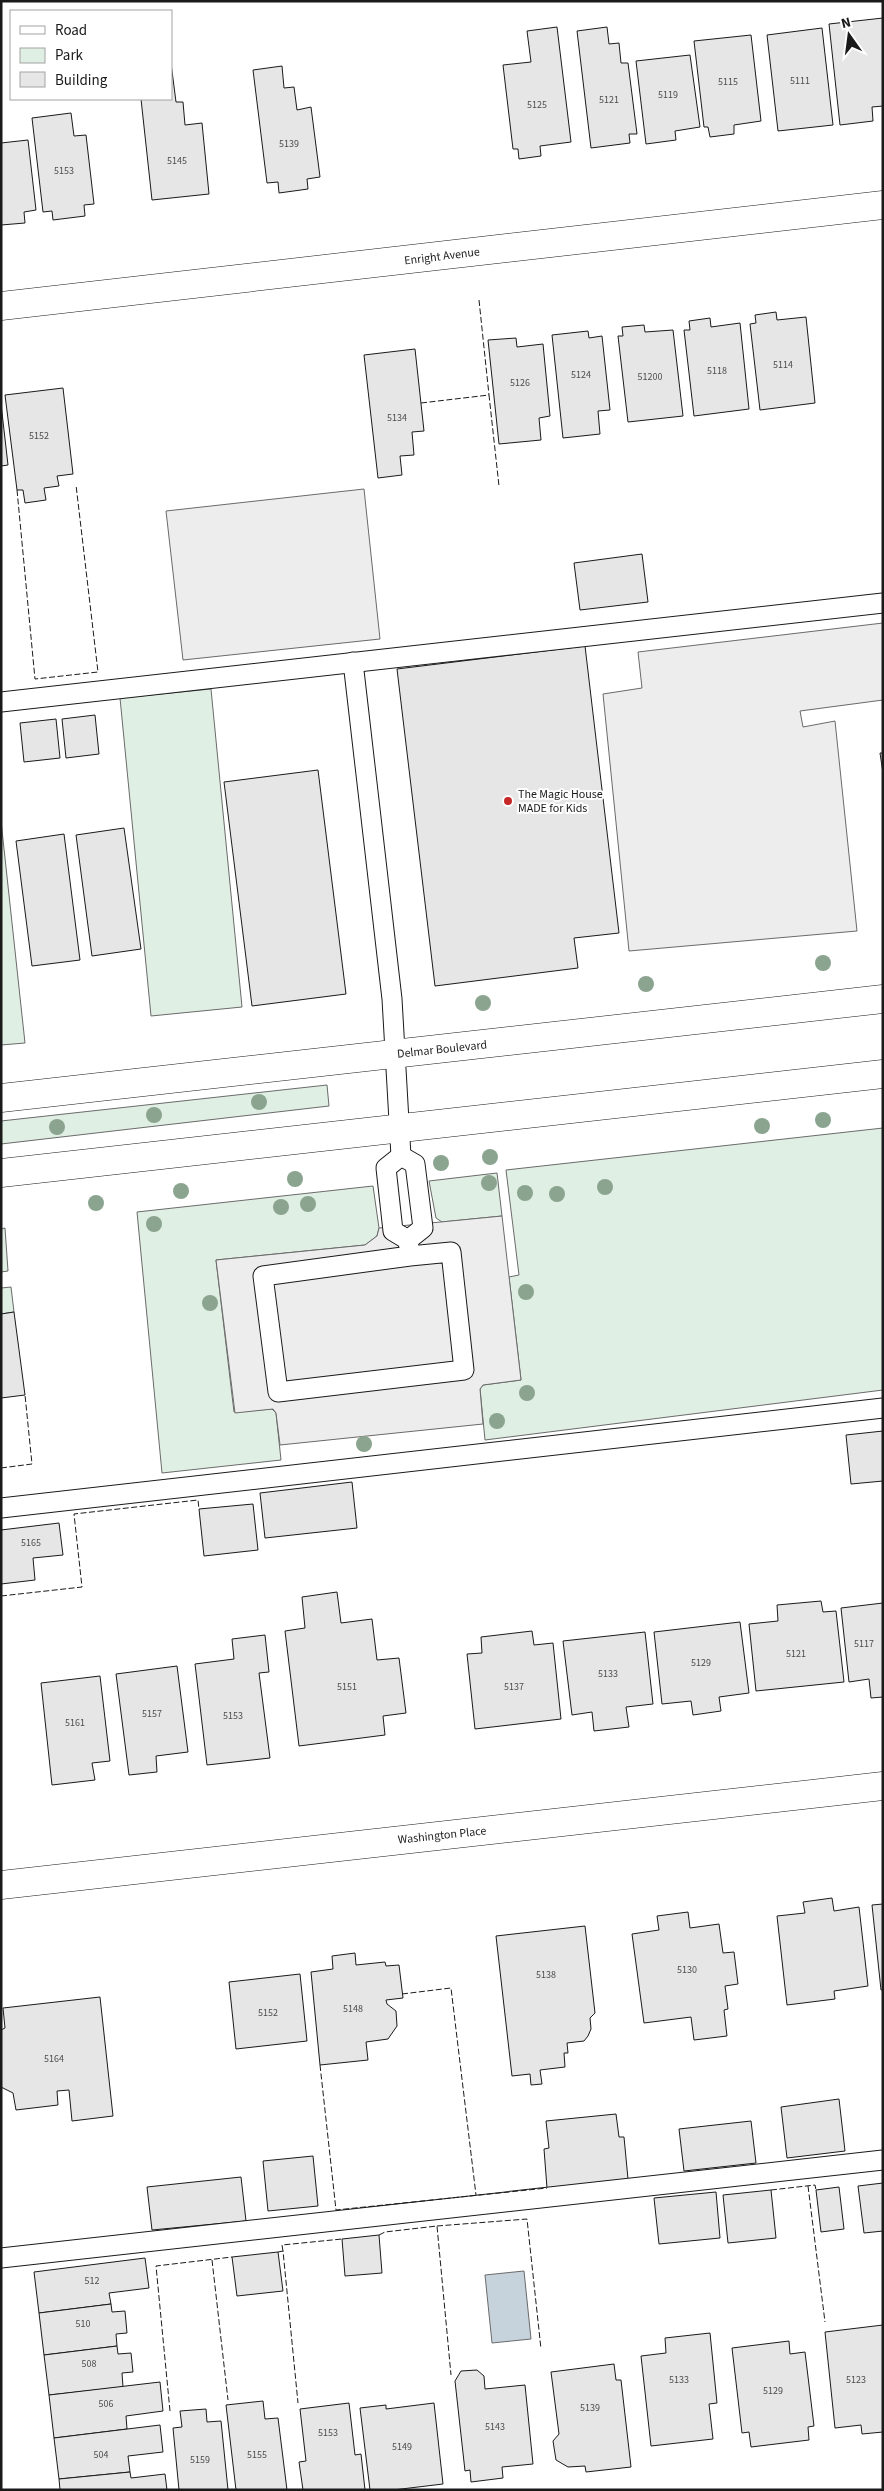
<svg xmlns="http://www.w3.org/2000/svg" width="884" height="2491" viewBox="0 0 884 2491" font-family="'Source Sans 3',sans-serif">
<rect width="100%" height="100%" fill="#fff"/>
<g fill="#e0efe3" stroke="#6a6a6a">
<path d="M211,689L242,1007L151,1016L120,698Z"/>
<path d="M1,821L25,1043L1,1045Z"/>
<path d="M327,1085L329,1106L1,1144V1121Z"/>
<path d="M883,1128V1390L485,1440L480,1389L483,1385L521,1380L509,1277L519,1275L506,1170Z"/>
<path d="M497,1173L502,1216L442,1222L436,1218L429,1181Z"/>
<path d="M373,1186L379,1228L377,1236L365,1245L216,1260L234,1412L272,1409L276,1413L281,1460L162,1473L137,1212Z"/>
<path d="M5,1228L8,1271L1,1272V1229Z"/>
<path d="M11,1287L14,1312L1,1314V1288Z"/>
</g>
<g fill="#ededed" stroke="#6a6a6a">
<path d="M364,489L380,639L183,660L166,511Z"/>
<path d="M883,623V700L800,711L803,727L835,721L857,931L629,951L603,694L642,688L638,652Z"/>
<path d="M502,1216L521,1380L483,1385L480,1389L483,1424L280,1445L276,1413L273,1409L235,1413L216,1260L365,1245L377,1236L379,1228Z"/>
</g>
<path fill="#c6d2dc" stroke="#6a6a6a" d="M524,2271L531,2339L492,2343L485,2275Z"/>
<g fill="#e6e6e6" stroke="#1a1a1a">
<path d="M883,18V106L872,107L873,121L840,125L829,24Z"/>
<path d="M557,27L571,142L540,146L541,156L519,159L518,149H513L503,65L531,62L527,31Z"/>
<path d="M607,27L609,44L619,43L621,63H628L637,134H629L630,143L591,148L577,31Z"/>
<path d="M822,28L833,125L778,131L767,35Z"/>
<path d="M751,35L761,121L734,125V134L710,137L708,127H704L694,41Z"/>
<path d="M690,55L700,127L675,131L676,140L646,144L636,61Z"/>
<path d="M171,63L176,102H183L185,125L202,123L209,194L152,200L141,99H171Z"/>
<path d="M282,66L284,88L294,87L297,110L311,107L320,177L307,179L308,189L279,193L278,182L267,183L253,70Z"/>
<path d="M71,113L74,136L86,135L94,204L84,205L85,216L53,220L52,211L43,212L32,118Z"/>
<path d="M28,140L36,210L24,212L25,223L1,225V143Z"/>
<path d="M776,312L777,320L806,317L815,403L760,410L750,324L756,323L755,315Z"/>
<path d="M710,318L711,327L740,323L749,409L694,416L684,330H690L689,321Z"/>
<path d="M644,325L645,332L673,330L683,416L628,422L618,336H623L622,327Z"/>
<path d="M588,331L589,338L602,336L610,410L598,411L600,434L563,438L552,335Z"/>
<path d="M516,338L517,347L543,344L550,416L539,418L541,440L499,444L488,340Z"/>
<path d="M415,349L424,431L412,432L414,455L400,456L402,475L378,478L364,355Z"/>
<path d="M63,388L73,474L57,476L59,486L44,488L46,500L25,503L23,490H17L5,395Z"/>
<path d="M1,404L8,465L1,466Z"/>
<path d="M642,554L648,602L580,610L574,563Z"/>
<path d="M585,646L619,933L574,938L578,968L435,986L397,669Z"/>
<path d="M95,715L99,754L66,758L62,719Z"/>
<path d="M56,719L60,758L24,762L20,723Z"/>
<path d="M880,753H883V773Z"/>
<path d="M318,770L346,994L252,1006L224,782Z"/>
<path d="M124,828L141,949L92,956L76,835Z"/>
<path d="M64,834L80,960L32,966L16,841Z"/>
<path d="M14,1312L25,1395L1,1398V1314Z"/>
<path d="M883,1431V1481L851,1484L846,1435Z"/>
<path d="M352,1482L357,1528L265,1538L260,1493Z"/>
<path d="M253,1504L258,1550L204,1556L199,1509Z"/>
<path d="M59,1523L63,1555L33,1558L35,1580L1,1584V1530Z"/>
<path d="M337,1592L341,1623L372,1619L377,1660L399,1658L406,1713L383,1716L385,1735L299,1746L285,1631L305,1628L302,1597Z"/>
<path d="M821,1601L823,1612L836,1611L844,1682L756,1691L749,1624L778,1621L777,1605Z"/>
<path d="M883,1603V1697L871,1698L869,1679L849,1682L841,1608Z"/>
<path d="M740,1622L749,1693L719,1697L721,1711L693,1715L691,1701L662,1704L654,1632Z"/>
<path d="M532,1631L534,1645L553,1643L561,1719L475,1729L467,1654L482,1653L481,1637Z"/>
<path d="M645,1632L653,1704L626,1707L629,1727L594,1731L592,1712L572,1715L563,1641Z"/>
<path d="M265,1635L269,1672L259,1673L270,1758L207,1765L195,1664L234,1659L232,1639Z"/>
<path d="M177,1666L188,1752L156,1756L157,1772L129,1775L116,1674Z"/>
<path d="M100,1676L110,1761L92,1763L95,1780L52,1785L41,1683Z"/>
<path d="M832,1898L834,1911L859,1907L868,1986L834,1991L835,1999L787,2005L777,1916L805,1913L803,1902Z"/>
<path d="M883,1904V1990H881L872,1905Z"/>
<path d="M688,1912L690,1928L719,1924L723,1953L734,1952L738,1984L725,1986L728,2009L724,2010L727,2036L694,2040L691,2017L644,2023L632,1934L659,1930L657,1916Z"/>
<path d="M585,1926L595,2013L590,2018L591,2029L588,2036L584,2041L567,2043L568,2053H564L565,2067L540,2070L542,2084L531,2085L530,2074L512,2076L496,1936Z"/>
<path d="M355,1953L356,1965L385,1962L386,1966L399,1965L403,1998L386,2000L387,2004L396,2011L397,2026L388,2039L366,2042L368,2060L320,2065L311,1972L333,1969L332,1956Z"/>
<path d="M300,1974L307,2041L236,2049L229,1982Z"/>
<path d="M100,1997L113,2116L72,2121L69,2090L57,2091L58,2105L16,2110L13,2093L1,2087V2030L5,2028L3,2008Z"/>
<path d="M839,2099L845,2151L787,2158L781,2107Z"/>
<path d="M616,2114L619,2137H624L628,2179L547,2188L544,2149L549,2148L546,2121Z"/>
<path d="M751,2121L756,2163L684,2171L679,2129Z"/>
<path d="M313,2156L318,2206L268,2211L263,2161Z"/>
<path d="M241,2177L246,2221L152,2230L147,2187Z"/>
<path d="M883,2183V2231L864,2233L858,2186Z"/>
<path d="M839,2187L844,2229L821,2232L816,2190Z"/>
<path d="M771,2190L776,2238L728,2243L723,2195Z"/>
<path d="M716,2192L720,2238L659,2244L654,2198Z"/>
<path d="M379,2235L382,2273L345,2276L342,2239Z"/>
<path d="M278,2252L283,2291L237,2296L232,2257Z"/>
<path d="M145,2258L149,2288L109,2293L111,2304L39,2313L34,2272Z"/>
<path d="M111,2304L112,2312L125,2311L127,2333L116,2334L117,2346L44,2355L39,2313Z"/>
<path d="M883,2325V2432L862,2434L861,2425L835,2428L825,2332Z"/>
<path d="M710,2333L717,2403L709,2404L713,2439L651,2446L641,2356L666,2353L665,2338Z"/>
<path d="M789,2341L790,2354L805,2352L814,2426L808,2427L809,2440L751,2447L749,2432L742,2433L732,2348Z"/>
<path d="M117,2346L118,2354L131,2353L133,2372L122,2373L123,2387L49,2395L44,2355Z"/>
<path d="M614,2364L616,2380H621L631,2467L586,2472L585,2466L568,2467L556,2460L553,2441L559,2434L551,2372Z"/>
<path d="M477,2370L484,2376L485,2389L525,2385L533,2464L502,2467L503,2478L471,2482L470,2470L465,2471L455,2381L461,2371Z"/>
<path d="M160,2382L163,2411L126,2416L127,2429L54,2438L49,2395Z"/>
<path d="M263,2401L265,2419L278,2418L287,2490H236L226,2405Z"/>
<path d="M349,2403L355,2455L361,2454L365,2490H303L299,2462L306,2461L300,2409Z"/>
<path d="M434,2403L443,2484L393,2490H370L360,2408L386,2405V2409Z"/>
<path d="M206,2409L207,2422L221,2421L228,2490H179L173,2428L182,2427L180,2411Z"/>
<path d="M160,2425L163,2452L128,2456L130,2472L59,2479L54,2438Z"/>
<path d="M130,2472L131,2478L165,2474L167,2490H60L59,2479Z"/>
</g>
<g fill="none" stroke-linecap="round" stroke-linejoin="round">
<g stroke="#1a1a1a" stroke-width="21">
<g id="service">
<path d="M353,662L392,999L401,1156"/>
<path d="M1,702L883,603"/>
<path d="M401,1156L386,1168L393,1231L408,1240"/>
<path d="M401,1156L415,1164L423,1228L408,1240"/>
<path d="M408,1240L410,1256L263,1276L278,1392L464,1370L451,1252L410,1256"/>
<path d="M1,1508L883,1408"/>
<path d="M1,2258L883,2160"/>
</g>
</g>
<g stroke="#1a1a1a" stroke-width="29">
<g id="minor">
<path d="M1,306L883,205"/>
<path d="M1,1885L883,1786"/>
</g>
</g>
<g stroke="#1a1a1a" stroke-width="29">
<g id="secondary">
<path d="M1,1098L883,999"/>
<path d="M1,1173L883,1074"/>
</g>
</g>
<use href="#service" stroke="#fff" stroke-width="19"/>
<use href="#minor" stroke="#fff" stroke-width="28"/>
<use href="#secondary" stroke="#fff" stroke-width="28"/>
<g stroke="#1a1a1a" stroke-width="1" stroke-dasharray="6 2.5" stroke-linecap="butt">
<path d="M479,300L489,395"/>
<path d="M421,403L489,395L499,486"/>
<path d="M17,490L35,679L98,672L76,485"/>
<path d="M1,1468L32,1464L25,1395"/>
<path d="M1,1596L82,1587L74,1514L198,1500L199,1509"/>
<path d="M402,1994L451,1988L476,2195"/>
<path d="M320,2065L336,2210L547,2188"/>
<path d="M808,2186L825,2322"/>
<path d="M771,2190L815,2185L816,2190"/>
<path d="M437,2226L527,2219L541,2349"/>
<path d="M379,2235L385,2232L437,2226L451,2375"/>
<path d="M283,2251L282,2245L342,2239"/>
<path d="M278,2252L283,2251L298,2403"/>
<path d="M212,2260L228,2400"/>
<path d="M170,2411L156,2266L232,2257"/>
</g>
</g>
<g fill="#8aa48f">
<circle cx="823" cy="963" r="8"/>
<circle cx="646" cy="984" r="8"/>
<circle cx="483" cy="1003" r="8"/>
<circle cx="259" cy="1102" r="8"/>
<circle cx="154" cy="1115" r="8"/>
<circle cx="823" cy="1120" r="8"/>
<circle cx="762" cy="1126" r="8"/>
<circle cx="57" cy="1127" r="8"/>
<circle cx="490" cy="1157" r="8"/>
<circle cx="441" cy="1163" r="8"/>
<circle cx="295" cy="1179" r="8"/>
<circle cx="489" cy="1183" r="8"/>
<circle cx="605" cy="1187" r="8"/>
<circle cx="181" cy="1191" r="8"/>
<circle cx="525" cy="1193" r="8"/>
<circle cx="557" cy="1194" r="8"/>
<circle cx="96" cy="1203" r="8"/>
<circle cx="308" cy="1204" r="8"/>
<circle cx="281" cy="1207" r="8"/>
<circle cx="154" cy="1224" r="8"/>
<circle cx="526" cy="1292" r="8"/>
<circle cx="210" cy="1303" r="8"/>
<circle cx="527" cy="1393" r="8"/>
<circle cx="497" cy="1421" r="8"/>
<circle cx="364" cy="1444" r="8"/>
</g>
<circle fill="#c62828" stroke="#fff" stroke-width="2" cx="508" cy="801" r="5"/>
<g text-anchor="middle" stroke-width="4" stroke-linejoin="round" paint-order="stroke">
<g font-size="10" fill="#4d4d4d">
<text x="800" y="84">5111</text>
<text x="728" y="85">5115</text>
<text x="668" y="98">5119</text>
<text x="609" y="103">5121</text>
<text x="537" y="108">5125</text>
<text x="289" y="147">5139</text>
<text x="177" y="164">5145</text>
<text x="64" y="174">5153</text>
<text x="783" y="368">5114</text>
<text x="717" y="374">5118</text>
<text x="581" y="378">5124</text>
<text x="650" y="380">51200</text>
<text x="520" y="386">5126</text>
<text x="397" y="421">5134</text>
<text x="39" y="439">5152</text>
<text x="31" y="1546">5165</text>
<text x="864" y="1647">5117</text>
<text x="796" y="1657">5121</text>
<text x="701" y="1666">5129</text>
<text x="608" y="1677">5133</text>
<text x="347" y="1690">5151</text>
<text x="514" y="1690">5137</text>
<text x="152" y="1717">5157</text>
<text x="233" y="1719">5153</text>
<text x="75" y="1726">5161</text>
<text x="687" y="1973">5130</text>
<text x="546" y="1978">5138</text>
<text x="353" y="2012">5148</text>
<text x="268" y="2016">5152</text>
<text x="54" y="2062">5164</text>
<text x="92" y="2284">512</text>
<text x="83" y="2327">510</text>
<text x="89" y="2367">508</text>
<text x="679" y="2383">5133</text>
<text x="856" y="2383">5123</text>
<text x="773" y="2394">5129</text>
<text x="106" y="2407">506</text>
<text x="590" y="2411">5139</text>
<text x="495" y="2430">5143</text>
<text x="328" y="2436">5153</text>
<text x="402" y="2450">5149</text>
<text x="101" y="2458">504</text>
<text x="257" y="2458">5155</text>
<text x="200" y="2463">5159</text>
</g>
<g font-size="12" fill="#1a1a1a" stroke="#fff">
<text transform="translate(442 256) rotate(-7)" y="4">Enright Avenue</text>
<text transform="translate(442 1049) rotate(-6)" y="4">Delmar Boulevard</text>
<text transform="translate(442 1835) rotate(-6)" y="4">Washington Place</text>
</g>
<g font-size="12" fill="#1a1a1a" stroke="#fff" text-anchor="start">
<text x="518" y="798">The Magic House<tspan x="518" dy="14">MADE for Kids</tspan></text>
</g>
</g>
<rect width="884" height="2491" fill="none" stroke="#1a1a1a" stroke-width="5"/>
<rect x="10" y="10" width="162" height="90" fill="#ffffff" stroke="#a3a3a3"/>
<rect x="20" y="26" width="25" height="8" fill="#ffffff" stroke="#a3a3a3"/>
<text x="55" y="35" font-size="15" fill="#1a1a1a">Road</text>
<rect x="20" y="48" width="25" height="15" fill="#e0efe3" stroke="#a3a3a3"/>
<text x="55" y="60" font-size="15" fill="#1a1a1a">Park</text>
<rect x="20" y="72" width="25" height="15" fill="#e6e6e6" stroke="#a3a3a3"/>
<text x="55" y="85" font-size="15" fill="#1a1a1a">Building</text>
<g transform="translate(849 35) rotate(346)" stroke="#ffffff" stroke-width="4" paint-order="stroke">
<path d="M0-4L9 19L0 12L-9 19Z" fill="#1a1a1a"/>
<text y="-8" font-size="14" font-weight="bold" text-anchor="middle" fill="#1a1a1a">N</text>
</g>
</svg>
